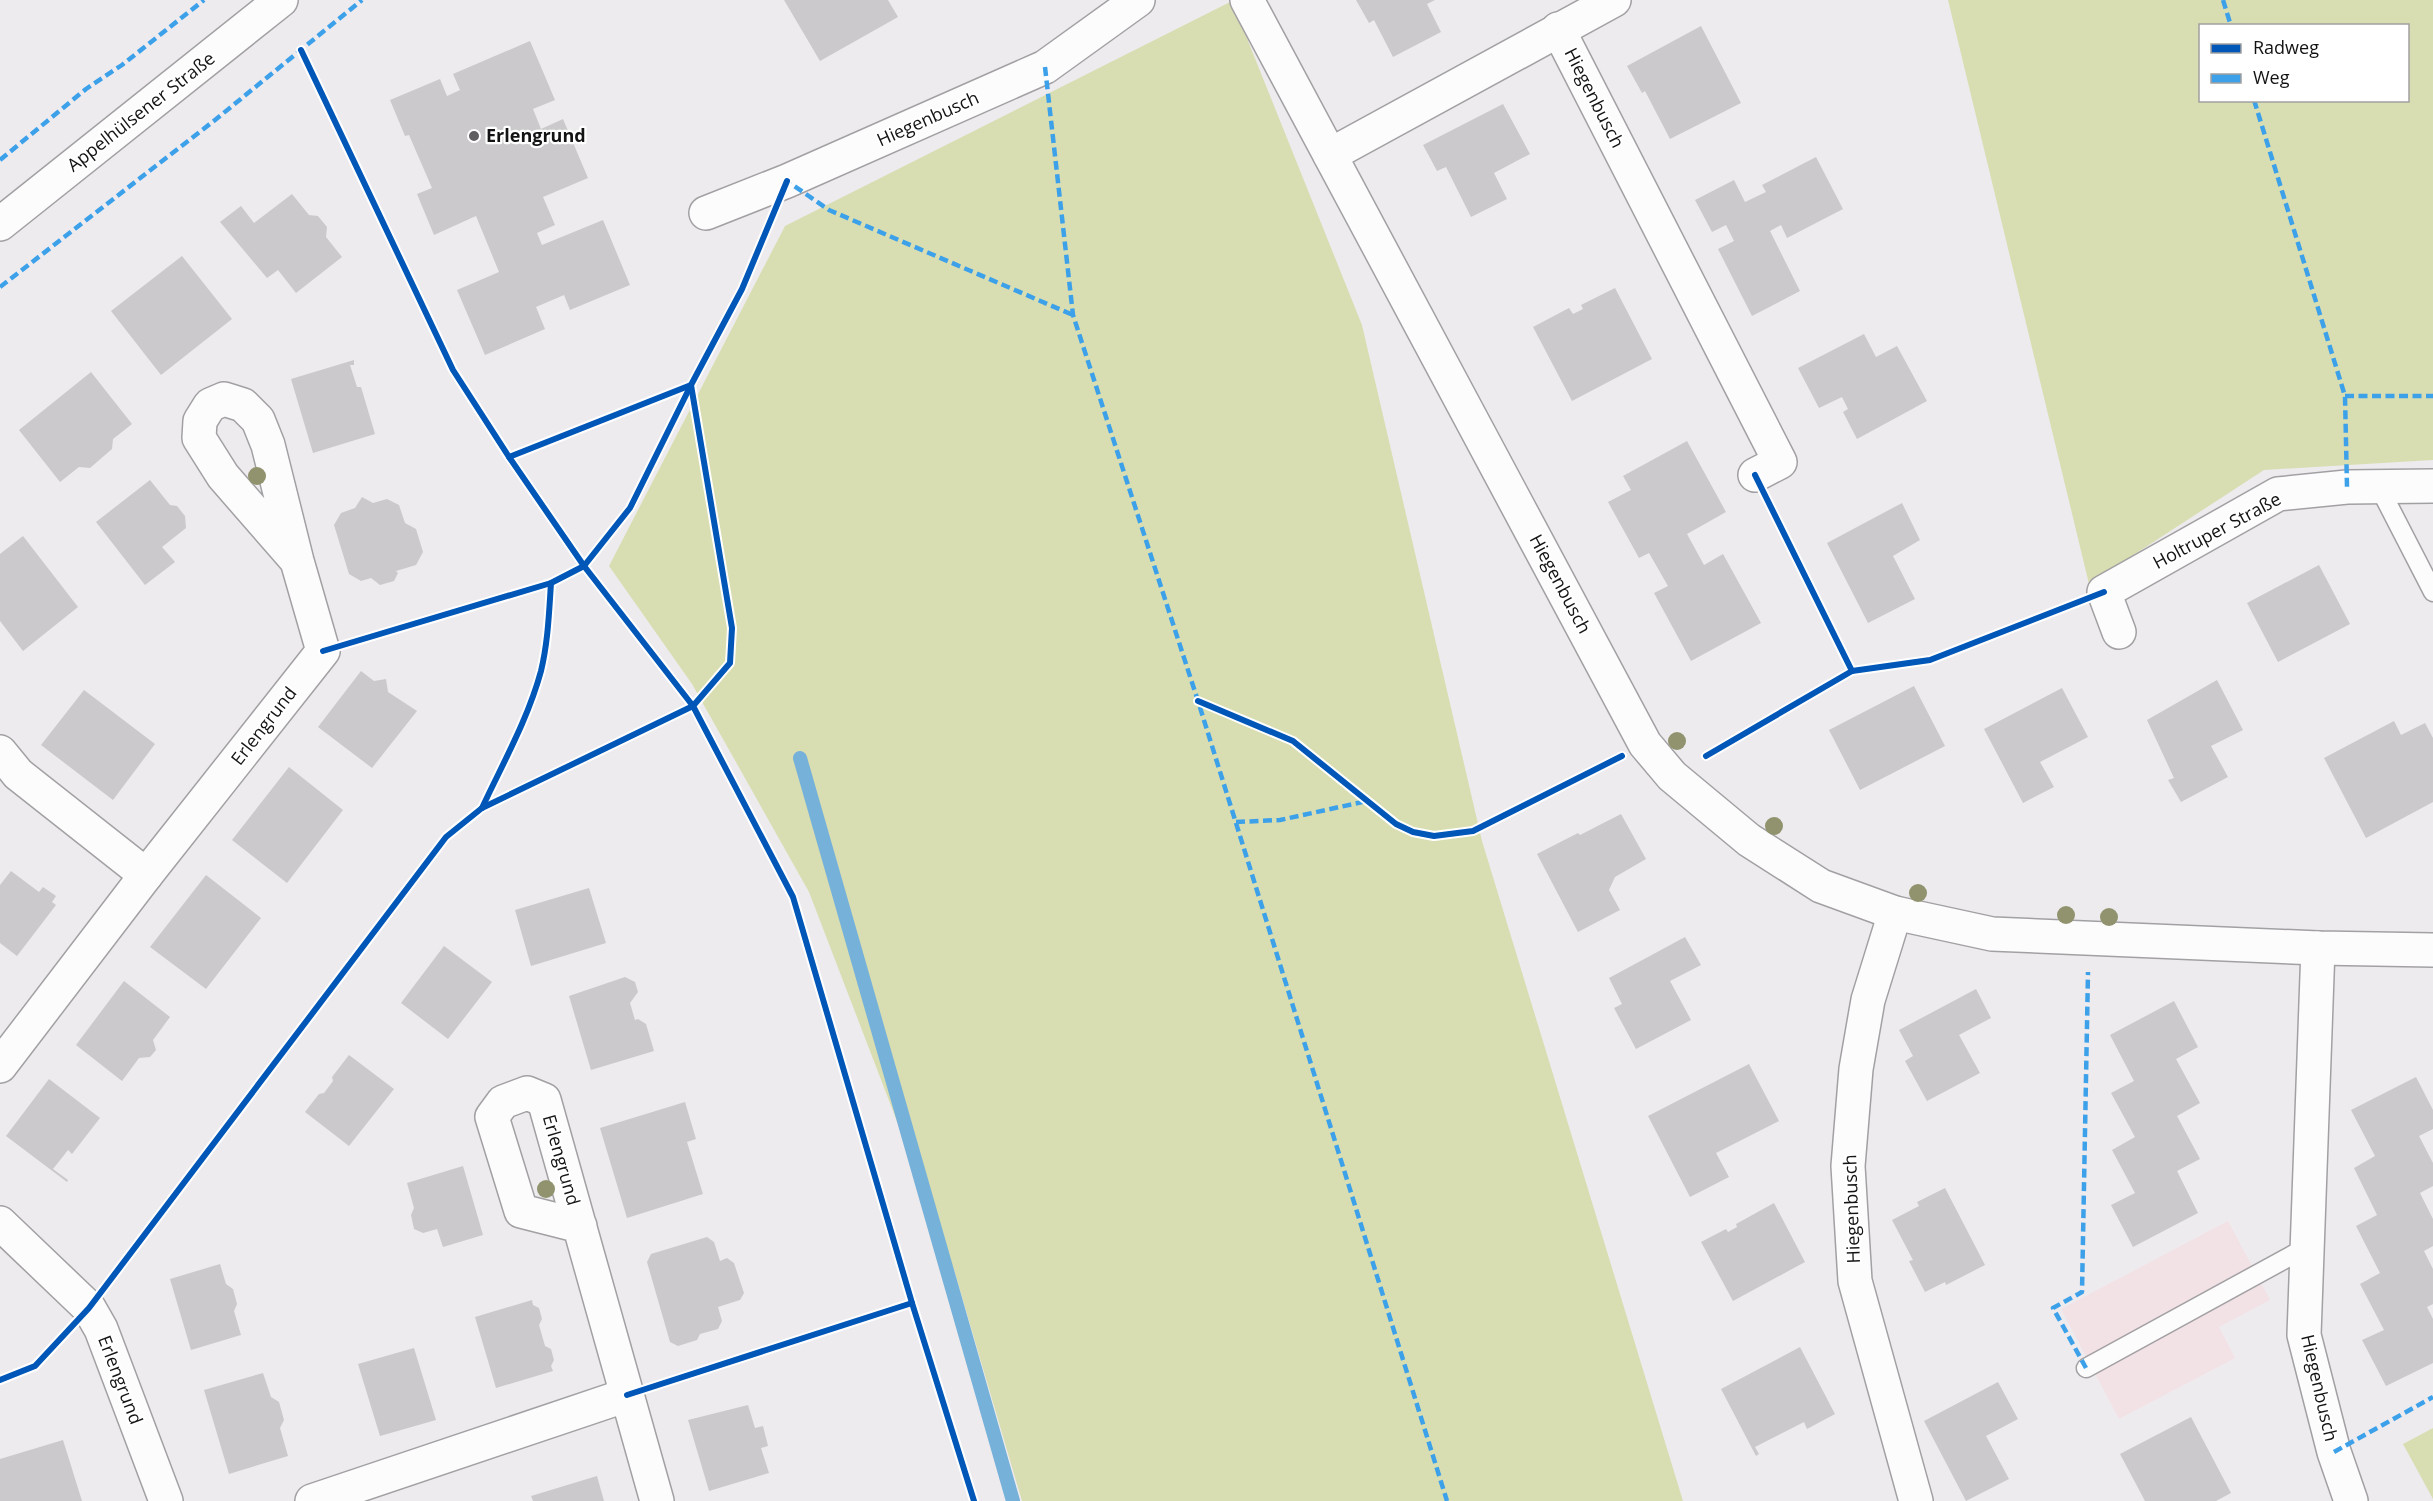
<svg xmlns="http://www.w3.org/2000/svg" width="2433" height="1501" viewBox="0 0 2433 1501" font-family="'Open Sans',sans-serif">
<rect width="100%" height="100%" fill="#eeebef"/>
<path fill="#f2e2e5" d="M2228,1221L2270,1300L2219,1327L2235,1358L2119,1419L2061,1309Z"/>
<g fill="#d9deb2" fill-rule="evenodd">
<path d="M1948,0H2433V460L2264,470L2089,584ZM2200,26H2408V100H2200Z"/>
<path d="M1232,1L1362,325L1482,841L1683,1501H1022L954,1270L809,892L692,684L609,566L785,226Z"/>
<path d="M2433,1428V1499L2403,1444Z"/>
</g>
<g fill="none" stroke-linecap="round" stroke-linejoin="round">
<path stroke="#76b1d9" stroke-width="14" d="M800,758L1013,1501"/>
</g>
<g fill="#cbc9cc">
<path d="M784,0H888L898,17L820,61Z"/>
<path d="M1356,0H1435L1427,4L1441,32L1393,57L1374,20L1369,23Z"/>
<path d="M1701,26L1741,103L1670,139L1645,91L1642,93L1627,66Z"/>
<path d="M530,41L555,100L533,109L541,129L563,119L588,178L543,197L555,225L537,233L542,245L603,220L630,285L570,310L564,295L536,307L545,329L485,355L457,290L499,272L476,216L434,235L417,194L432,188L409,135L405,136L390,100L440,79L447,96L460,90L453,74Z"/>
<path d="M1503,104L1530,154L1494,173L1507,199L1471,217L1446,167L1437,171L1423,145Z"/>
<path d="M1816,157L1843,209L1787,238L1781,225L1770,231L1800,291L1752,316L1718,249L1734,241L1726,225L1712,232L1695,200L1734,180L1745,202L1766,192L1762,185Z"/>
<path d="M292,194L309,215L318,216L327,227L326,237L342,257L296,293L278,270L267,278L220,222L241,206L254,223Z"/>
<path d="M182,256L232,319L161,375L111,311Z"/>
<path d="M1615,288L1652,359L1572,401L1533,327L1569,308L1573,314L1583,309L1581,305Z"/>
<path d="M1864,334L1876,357L1897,346L1927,401L1857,439L1843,412L1848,409L1842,397L1819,408L1798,368Z"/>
<path d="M354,360V365H350L357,387H361L375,434L313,453L291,379Z"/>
<path d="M91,372L132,424L113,439L112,449L90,468L79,467L60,482L19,430Z"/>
<path d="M1687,441L1726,512L1687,534L1704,565L1723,554L1761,623L1691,661L1654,593L1668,586L1649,553L1639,558L1608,502L1631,490L1623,476Z"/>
<path d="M150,480L170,505L177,506L185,516L186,528L162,547L175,562L145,585L96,522Z"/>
<path d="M362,497L373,503L387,499L399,505L405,523L416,529L423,552L416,565L396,571L398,573L394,581L380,585L371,578L361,581L349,574L334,525L341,513L355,508Z"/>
<path d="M1902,503L1920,540L1893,556L1915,599L1868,623L1827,543Z"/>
<path d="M23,536L78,607L23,651L0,621V554Z"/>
<path d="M2319,565L2350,624L2278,662L2247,603Z"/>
<path d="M361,671L374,681L386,679L388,692L417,711L372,768L318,727Z"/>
<path d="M2217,680L2243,730L2211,746L2228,777L2181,802L2168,780L2174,778L2147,720Z"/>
<path d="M1914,686L1945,746L1860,790L1829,730Z"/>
<path d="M2062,688L2088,737L2040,762L2054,787L2023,803L1984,729Z"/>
<path d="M84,690L155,744L113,800L41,745Z"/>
<path d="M2394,721L2401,735L2425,723L2433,738V802L2366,838L2324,758Z"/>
<path d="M289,767L343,810L287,883L232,840Z"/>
<path d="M1621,814L1646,859L1615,877L1609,890L1620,910L1578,932L1537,854L1578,833L1580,835Z"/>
<path d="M11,871L39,892L43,887L56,896L52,902L56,905L17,956L0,943V885Z"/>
<path d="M206,875L261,918L206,989L150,947Z"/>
<path d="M589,888L606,943L531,966L515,910Z"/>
<path d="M1685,937L1701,965L1670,981L1691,1020L1636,1049L1614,1008L1622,1004L1609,978Z"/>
<path d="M444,946L492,982L448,1039L401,1003Z"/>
<path d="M625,977L635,982L638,992L630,1003L635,1020L638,1019L646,1024L654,1051L591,1070L569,996Z"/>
<path d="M124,981L170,1017L153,1040L156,1050L150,1057L139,1058L122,1081L76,1045Z"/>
<path d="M1976,989L1991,1018L1959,1035L1980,1073L1927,1101L1905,1061L1913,1056L1899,1030Z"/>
<path d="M2174,1001L2198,1047L2176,1059L2200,1103L2177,1116L2200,1159L2177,1171L2198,1213L2133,1247L2111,1205L2135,1193L2112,1150L2135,1137L2111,1093L2134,1081L2110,1035Z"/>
<path d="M349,1055L394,1089L349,1146L305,1112L319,1094L324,1093L333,1081L332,1077Z"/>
<path d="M1749,1064L1779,1121L1716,1153L1729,1177L1690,1197L1648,1116Z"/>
<path d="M2416,1077L2433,1110V1129L2419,1136L2433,1163V1186L2420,1193L2433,1219V1246L2424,1251L2433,1269V1304L2427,1307L2433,1319V1363L2386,1386L2362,1340L2384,1330L2360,1284L2380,1273L2356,1226L2377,1215L2354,1168L2375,1156L2351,1110Z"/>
<path d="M49,1079L100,1118L72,1154L68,1150L53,1169L68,1180L67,1182L6,1136Z"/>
<path d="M685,1102L696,1139L687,1142L703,1194L627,1218L600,1128Z"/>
<path d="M463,1166L483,1235L443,1247L437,1229L423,1233L414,1229L411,1215L414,1208L407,1183Z"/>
<path d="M1945,1188L1985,1265L1946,1285L1945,1282L1925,1292L1909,1261L1913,1260L1892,1220L1919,1206L1917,1202Z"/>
<path d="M1774,1203L1805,1262L1733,1301L1701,1242L1726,1229L1728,1232L1737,1227L1736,1224Z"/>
<path d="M707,1237L714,1242L720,1261L727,1258L734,1263L744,1293L740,1300L718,1307L722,1321L718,1329L700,1334L697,1340L678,1346L670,1342L647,1262L651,1254Z"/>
<path d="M220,1264L226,1284L233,1289L237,1304L234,1311L241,1335L191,1350L170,1279Z"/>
<path d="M532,1300L533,1305L539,1308L542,1319L539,1325L545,1346L551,1349L554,1360L551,1366L553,1371L496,1388L475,1317Z"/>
<path d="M1800,1347L1835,1414L1807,1429L1804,1422L1755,1447L1759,1454L1756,1456L1721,1389Z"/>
<path d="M414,1348L436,1420L380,1436L358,1364Z"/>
<path d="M263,1373L271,1397L279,1402L284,1420L280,1428L288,1456L229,1474L204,1390Z"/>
<path d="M1998,1382L2018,1419L1986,1436L2009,1479L1966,1501L1924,1421Z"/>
<path d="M748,1405L755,1428L763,1426L768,1446L761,1448L769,1473L709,1491L688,1420Z"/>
<path d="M2191,1417L2231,1493L2216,1501H2145L2120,1454Z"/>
<path d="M63,1440L82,1501H0V1459Z"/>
<path d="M597,1476L604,1501H533L531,1496Z"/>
</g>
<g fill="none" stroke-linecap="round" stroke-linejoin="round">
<g stroke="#a2a0a3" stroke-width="21">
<g id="service">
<path d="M2379,487L2433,592"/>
<path d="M2086,1368L2307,1247"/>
</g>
</g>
<g stroke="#a2a0a3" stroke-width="36">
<g id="minor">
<path d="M1247,0L1645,744L1672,776L1749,840L1821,886L1895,913L1992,934L2318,948L2433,950"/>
<path d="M1558,29L1780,462L1755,475"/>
<path d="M1330,155L1614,0"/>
<path d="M706,213L787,181L1045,67L1138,0"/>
<path d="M0,224L281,0"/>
<path d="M2119,632L2104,592L2278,494L2347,487L2433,486"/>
<path d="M0,752L18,774L146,875"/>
<path d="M1895,913L1868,1000L1856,1069L1848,1166L1855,1281L1916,1501"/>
<path d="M2318,948L2304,1335L2334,1452L2351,1501"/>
<path d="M0,1066L146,875L323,651L297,561L268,445L258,420L243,405L224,399L210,405L200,421L199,438L223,476L297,561"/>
<path d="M0,1223L89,1308L101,1329L166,1501"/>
<path d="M580,1226L521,1211L492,1117L503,1102L527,1093L544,1100L657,1501"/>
<path d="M312,1501L627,1395"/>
</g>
</g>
<use href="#service" stroke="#fcfcfd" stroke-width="18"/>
<use href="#minor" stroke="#fcfcfd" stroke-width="33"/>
<g stroke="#3da1ea" stroke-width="4.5" stroke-dasharray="9 4.5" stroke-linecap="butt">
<path d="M2223,0L2231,26"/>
<path d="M1045,67L1073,315L1198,701L1447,1501"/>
<path d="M2254,100L2345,396L2347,487"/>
<path d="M0,160L86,89L122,65L204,0"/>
<path d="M786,185L787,181L829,210L1073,315"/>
<path d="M0,287L215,120L362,0"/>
<path d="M2345,396H2433"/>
<path d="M1236,822L1280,820L1367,801"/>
<path d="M2086,1368L2053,1308L2082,1292L2088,972"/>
<path d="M2334,1452L2433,1397"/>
</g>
<g stroke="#fff" stroke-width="10">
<g id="cycleway">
<path d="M301,50L453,370L509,457L584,566L693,706L793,897L912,1303L974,1501"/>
<path d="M1755,475L1852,671"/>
<path d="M323,651L551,583"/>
<path d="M1198,701L1293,741L1396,824L1413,832L1434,836L1473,831L1622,756"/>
<path d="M1706,756L1852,671L1930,660L2104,592"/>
<path d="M482,808C503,763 528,719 541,671C548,642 549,613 551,583L584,566L630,508L691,385L742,289L787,181"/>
<path d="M0,1380L35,1366L89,1308L446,837L482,808L693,706L730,663L732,628L691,385L509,457"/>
<path d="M627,1395L912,1303"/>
</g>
</g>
<use href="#cycleway" stroke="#0057b8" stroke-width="6"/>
</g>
<g fill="#90936d">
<circle cx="257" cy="476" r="9"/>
<circle cx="1677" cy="741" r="9"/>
<circle cx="1774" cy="826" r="9"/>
<circle cx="1918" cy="893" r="9"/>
<circle cx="2066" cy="915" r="9"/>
<circle cx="2109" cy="917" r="9"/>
<circle cx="546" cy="1189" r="9"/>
</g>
<circle fill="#605e61" stroke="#fff" stroke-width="2" cx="474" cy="136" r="6"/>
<g text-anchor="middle" stroke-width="4.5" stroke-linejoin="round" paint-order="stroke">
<g font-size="18" fill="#141214" stroke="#fff">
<text transform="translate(1594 98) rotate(63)" y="6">Hiegenbusch</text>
<text transform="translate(141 112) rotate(-38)" y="6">Appelhülsener Straße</text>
<text transform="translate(928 119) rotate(-24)" y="6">Hiegenbusch</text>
<text transform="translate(2217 531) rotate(-28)" y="6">Holtruper Straße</text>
<text transform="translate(1560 584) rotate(62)" y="6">Hiegenbusch</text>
<text transform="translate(264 726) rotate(-52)" y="6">Erlengrund</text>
<text transform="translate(561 1160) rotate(74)" y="6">Erlengrund</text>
<text transform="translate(1852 1209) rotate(-92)" y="6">Hiegenbusch</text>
<text transform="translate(120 1380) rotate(69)" y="6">Erlengrund</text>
<text transform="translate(2319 1388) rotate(77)" y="6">Hiegenbusch</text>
</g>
<g font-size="18" font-weight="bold" fill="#141214" stroke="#fff" text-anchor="start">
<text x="486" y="142">Erlengrund</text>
</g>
</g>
<rect x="2199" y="24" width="210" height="78" fill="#ffffff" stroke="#a1a0a1" stroke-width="1.5"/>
<rect x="2211" y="44" width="30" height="9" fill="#0057b8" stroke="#a1a0a1" stroke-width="1.5"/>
<text x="2253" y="54" font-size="18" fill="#141214">Radweg</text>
<rect x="2211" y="74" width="30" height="9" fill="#3da1ea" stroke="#a1a0a1" stroke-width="1.5"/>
<text x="2253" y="84" font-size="18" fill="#141214">Weg</text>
</svg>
